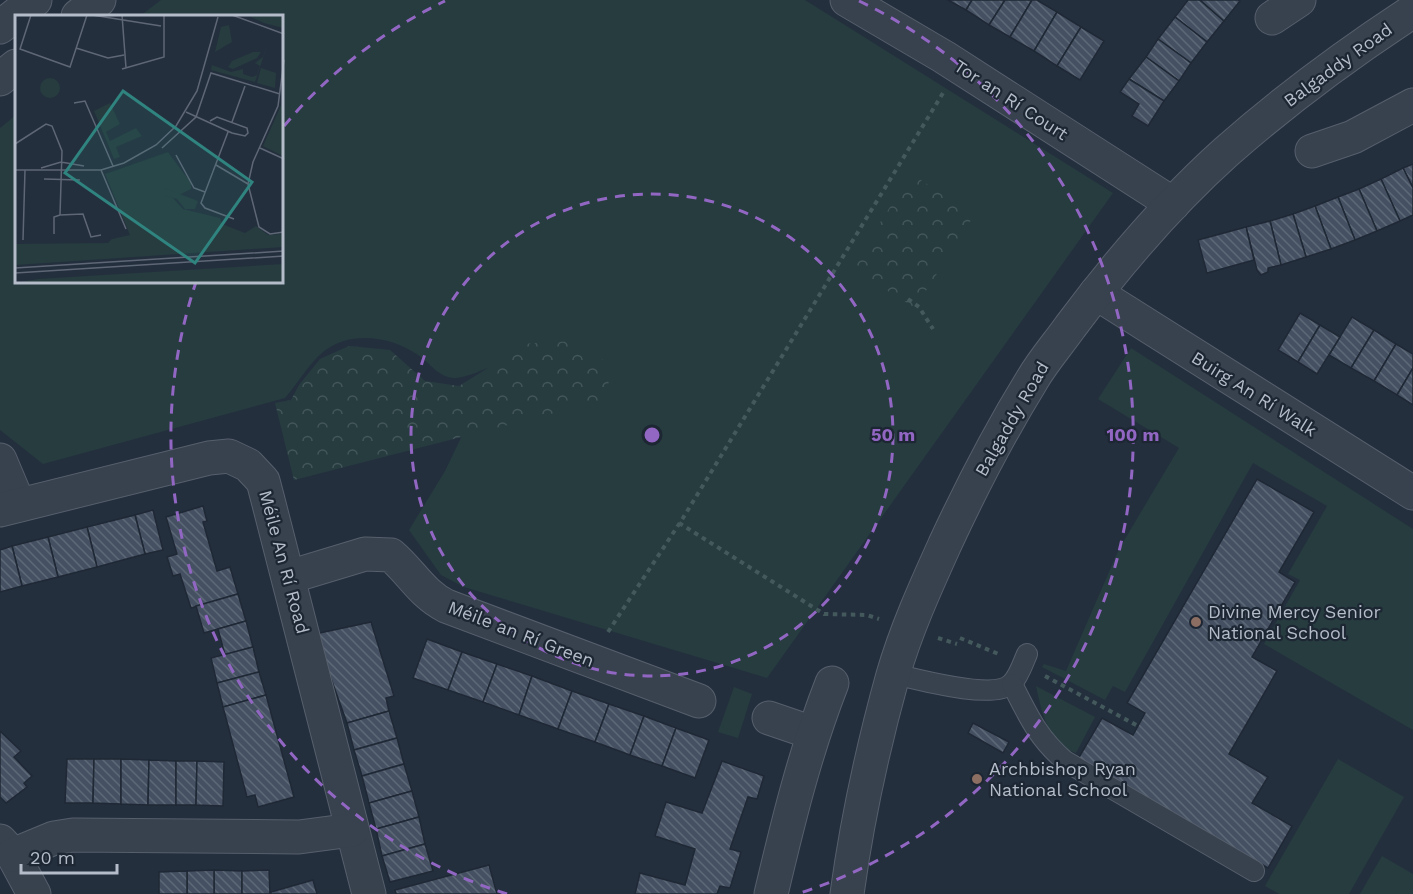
<svg xmlns="http://www.w3.org/2000/svg" width="1413" height="894" viewBox="0 0 1413 894" font-family="'Work Sans',sans-serif">
<defs>
<pattern id="forest-crowns" width="20" height="18" patternUnits="userSpaceOnUse" patternTransform="scale(1.5)"><rect width="20" height="18" fill="#263c3f"/><path d="M2 6a3 3 0 1 1 6 0M12 15a3 3 0 1 1 6 0" fill="none" stroke="#435659"/></pattern>
<pattern id="building-back-hatch" width="6" height="6" patternUnits="userSpaceOnUse" patternTransform="scale(1.5)"><rect width="6" height="6" fill="#455162"/><path d="M-1 5l2 2M0 0l6 6M5-1l2 2" fill="none" stroke="#5d6877"/></pattern>
</defs>
<rect width="100%" height="100%" fill="#242f3e"/>
<g fill="#263c3f">
<path d="M161,0H805L1113,193L767,678L464,587L441,575L409,530L445,471L496,365C484,369 469,377 456,378C440,379 430,363 418,355C391,336 350,330 323,352C308,365 298,383 285,398L43,464L0,430V128L16,115V282H282V16H140Z"/>
<path d="M1131,348L1413,529V730L1264,644L1300,580L1288,574L1327,506L1253,463L1125,692L1113,686L1105,700L1042,667L1044,664L1066,671L1119,549L1179,448L1098,399Z"/>
<path d="M1036,686L1095,717L1076,753C1048,746 1041,709 1036,686Z"/>
<path d="M734,687L752,694L738,738L718,732Z"/>
<path d="M1338,759L1404,797L1349,894H1279L1265,886Z"/>
<path d="M1382,856L1413,874V894H1360Z"/>
</g>
<g fill="url(#forest-crowns)">
<path d="M911,174L975,214L915,308L851,268Z"/>
<path d="M572,341L608,363L609,399L294,480L275,403L291,400L299,385L320,359L349,346L390,350L425,381L459,386L507,356L519,344Z"/>
</g>
<g fill="url(#building-back-hatch)" stroke="#1f2835" stroke-width="1.5">
<path d="M948,0H972L966,10Z"/>
<path d="M972,0H1005L989,25L966,10Z"/>
<path d="M1005,0H1032L1010,37L989,25Z"/>
<path d="M1032,0H1037L1057,12L1034,51L1010,37Z"/>
<path d="M1188,0H1200L1224,21L1207,42L1175,17Z"/>
<path d="M1200,0H1238L1240,1L1224,21Z"/>
<path d="M1057,12L1081,27L1057,66L1034,51Z"/>
<path d="M1175,17L1207,42L1191,63L1158,39Z"/>
<path d="M1081,27L1104,41L1080,80L1057,66Z"/>
<path d="M1158,39L1191,63L1179,81L1146,57Z"/>
<path d="M1146,57L1179,81L1164,101L1129,79Z"/>
<path d="M1129,79L1164,101L1148,126L1132,116L1139,104L1120,92Z"/>
<path d="M1413,164V188L1403,168Z"/>
<path d="M1403,168L1413,188V215L1400,221L1381,179Z"/>
<path d="M1381,179L1400,221L1377,231L1359,189Z"/>
<path d="M1359,189L1377,231L1355,240L1338,197Z"/>
<path d="M1338,197L1355,240L1331,249L1315,206Z"/>
<path d="M1315,206L1331,249L1306,257L1293,214Z"/>
<path d="M1293,214L1306,257L1281,265L1270,221Z"/>
<path d="M1270,221L1281,265L1268,268V272L1261,275L1257,270L1246,227Z"/>
<path d="M1246,227L1254,260L1207,273L1198,240Z"/>
<path d="M1300,313L1320,325L1298,362L1278,350Z"/>
<path d="M1352,317L1374,330L1351,368L1329,355Z"/>
<path d="M1320,325L1340,337L1317,374L1298,362Z"/>
<path d="M1374,330L1396,344L1374,381L1351,368Z"/>
<path d="M1396,344L1413,354V368L1397,395L1374,381Z"/>
<path d="M1413,368V405L1397,395Z"/>
<path d="M1257,479L1314,512L1279,572L1295,582L1252,657L1277,671L1229,754L1268,777L1252,803L1292,826L1268,868L1078,759L1102,718L1133,735L1145,713L1127,703Z"/>
<path d="M203,506L207,521L203,522L217,571L230,567L238,594L191,608L180,574L173,576L167,557L177,554L166,517Z"/>
<path d="M153,510L163,550L145,554L135,515Z"/>
<path d="M135,515L145,554L97,567L87,527Z"/>
<path d="M87,527L97,567L58,577L48,537Z"/>
<path d="M48,537L58,577L22,586L12,546Z"/>
<path d="M12,546L22,586L0,592V550Z"/>
<path d="M238,594L246,621L204,633L196,606Z"/>
<path d="M246,621L253,647L225,655L218,629Z"/>
<path d="M371,622L394,696L386,698L389,711L347,723L315,634Z"/>
<path d="M427,639L462,652L448,690L413,678Z"/>
<path d="M253,647L259,672L217,683L211,658Z"/>
<path d="M462,652L497,664L483,702L448,690Z"/>
<path d="M497,664L532,676L519,715L483,702Z"/>
<path d="M259,672L266,695L223,707L217,683Z"/>
<path d="M532,676L572,691L558,729L519,715Z"/>
<path d="M572,691L609,704L595,742L558,729Z"/>
<path d="M266,695L294,797L258,807L255,795L247,797L223,707Z"/>
<path d="M609,704L644,716L630,755L595,742Z"/>
<path d="M389,711L397,738L354,750L347,723Z"/>
<path d="M644,716L676,728L662,766L630,755Z"/>
<path d="M973,723L1009,742L1003,753L968,733Z"/>
<path d="M676,728L709,740L695,778L662,766Z"/>
<path d="M0,731L21,751L14,757L32,776L24,783L27,787L6,803L0,797Z"/>
<path d="M397,738L404,764L362,776L354,750Z"/>
<path d="M67,759H94L93,803H65Z"/>
<path d="M94,759H121V804L93,803Z"/>
<path d="M121,759L149,760L148,805L121,804Z"/>
<path d="M149,760L176,761V805H148Z"/>
<path d="M176,761H197L196,805H176Z"/>
<path d="M197,761L224,762L223,806L196,805Z"/>
<path d="M722,761L764,776L757,799L748,797L730,849L741,852L730,888L720,886L717,894H635L640,873L685,885L695,849L655,836L666,802L702,813Z"/>
<path d="M404,764L412,791L369,803L362,776Z"/>
<path d="M412,791L419,817L376,829L369,803Z"/>
<path d="M419,817L425,844L382,856L376,829Z"/>
<path d="M425,844L433,871L390,882L382,856Z"/>
<path d="M489,865L497,894H396L395,890Z"/>
<path d="M214,870L242,871V894H214Z"/>
<path d="M214,870V894H187V871Z"/>
<path d="M269,870L270,894H242V871Z"/>
<path d="M187,871V894H159V872Z"/>
<path d="M313,880L317,894H271V892Z"/>
</g>
<g fill="none" stroke-linecap="round" stroke-linejoin="round">
<g stroke="#565f6c" stroke-width="22">
<g id="service">
<path d="M894,674C916,679 996,701 1012,683C1019,676 1023,663 1027,654"/>
<path d="M1012,684C1028,715 1037,737 1065,761L1254,871"/>
</g>
</g>
<g stroke="#565f6c" stroke-width="35">
<g id="minor">
<path d="M847,0L944,57L1173,204"/>
<path d="M1272,18L1299,0"/>
<path d="M1312,151L1353,137L1413,105"/>
<path d="M1096,293L1413,493"/>
<path d="M0,460L19,505"/>
<path d="M0,510L209,458L229,456L248,465L263,481L269,504L369,894"/>
<path d="M289,577L365,554L391,555C412,573 421,593 446,606L699,701"/>
<path d="M769,718L813,733"/>
<path d="M0,841L13,855L34,894"/>
<path d="M13,855L54,838L73,835L299,837L352,830"/>
<path d="M771,894C788,822 805,752 832,683"/>
</g>
</g>
<g stroke="#565f6c" stroke-width="35">
<g id="tertiary">
<path d="M78,16L99,0"/>
<path d="M0,27L35,0"/>
<path d="M0,79L16,66"/>
<path d="M847,894C857,820 873,747 893,675C906,630 926,586 945,544C971,488 1000,432 1032,380C1043,361 1058,344 1070,327C1117,264 1168,204 1226,152C1285,100 1347,54 1413,11"/>
</g>
</g>
<g stroke="#44595c" stroke-width="4" stroke-dasharray="4.5 4.5" stroke-linecap="butt">
<path d="M908,299L919,307L933,329"/>
<path d="M679,523L824,614L867,615L879,619"/>
<path d="M608,632L683,518L943,93"/>
<path d="M938,638L957,644"/>
<path d="M960,638L1001,655"/>
<path d="M1045,676L1138,726"/>
</g>
<use href="#service" stroke="#38414e" stroke-width="20"/>
<use href="#minor" stroke="#38414e" stroke-width="33"/>
<use href="#tertiary" stroke="#38414e" stroke-width="33"/>
</g>
<g fill="none" stroke="#9266c3" stroke-width="3" stroke-dasharray="10 8">
<circle cx="652" cy="435" r="241"/>
<path d="M507 894A481 481 0 0 1 196 282M284 126A481 481 0 0 1 445 1M859 1A481 481 0 0 1 797 894"/>
</g>
<g fill="#8d6e63" stroke="#1d2633" stroke-width="2">
<circle cx="1196" cy="622" r="6"/>
<circle cx="977" cy="779" r="6"/>
</g>
<g text-anchor="middle" stroke-width="4.5" stroke-linejoin="round" paint-order="stroke">
<g font-size="18" fill="#b4bcc9" stroke="#1d2633">
<text transform="translate(1338 65) rotate(-36)" y="6">Balgaddy Road</text>
<text transform="translate(1011 100) rotate(33)" y="6">Tor an Rí Court</text>
<text transform="translate(1254 394) rotate(32)" y="6">Buirg An Rí Walk</text>
<text transform="translate(1012 419) rotate(-60)" y="6">Balgaddy Road</text>
<text transform="translate(284 562) rotate(75)" y="6">Méile An Rí Road</text>
<text transform="translate(521 634) rotate(21)" y="6">Méile an Rí Green</text>
</g>
<g font-size="18" fill="#b4bcc9" stroke="#1d2633" text-anchor="start">
<text x="1208" y="618">Divine Mercy Senior<tspan x="1208" dy="21">National School</tspan></text>
<text x="989" y="775">Archbishop Ryan<tspan x="989" dy="21">National School</tspan></text>
</g>
</g>
<g transform="translate(15 15)">
<rect width="268" height="268" fill="#242f3e"/>
<path d="M214,10L217,27L200,37L206,12ZM255,22L240,67L196,55L197,50L216,57L228,54V59L237,62L242,60L245,51L240,48L248,42ZM238,37H246L242,43L218,54L213,52L217,46ZM268,86V141L248,131ZM95,88L105,109L91,117L95,126L121,113L127,121L101,132L105,142L99,144L79,96ZM153,137L176,168V174L158,183L168,194L205,203L207,209L230,218L241,211L253,220L268,219V232L0,250V229L93,228L97,224L115,220L90,159ZM268,249V268H0L23,264Z" fill="#263c3f"/>
<path d="M232,0H268V13L249,8ZM25 73a10 10 0 1 1 20 0a10 10 0 1 1-20 0ZM149,173L183,186L180,194H170L162,184L149,181Z" fill="#263c3f"/>
<path d="M246,53L261,58L260,73L242,68Z" fill="#263c3f"/>
<path fill="none" stroke="#5e6776" stroke-width="1.5" d="M16,0L5,34L55,52L72,0M77,0L146,11M107,0L111,53M217,0L269,19M61,33L93,43L109,40M269,45L263,91L238,147L233,169L244,212L255,219L269,217M107,54L149,42V0M59,88L70,86L98,151M171,97L217,118L230,121L233,118L232,113L202,102L195,106M217,107L230,71M213,117L186,188L190,193L219,204M0,129L31,109L37,111L47,136L45,200L68,199L76,222L86,220M147,133L181,102L196,58L265,79M245,133L269,144M161,140L179,173L190,177M201,150L233,169M26,153L46,147L69,151M0,155H86L109,148L141,130L161,111L182,76L203,2M86,155L111,214M29,164L65,165M39,219V202L45,200M8,225L10,155M0,253L269,236M0,258L269,241"/>
<path fill="#308480" fill-opacity="0.15" stroke="#308480" stroke-width="3" d="M108,76L237,167L180,248L50,158Z"/>
<rect width="268" height="268" fill="none" stroke="#b4bcc9" stroke-width="3"/>
</g>
<circle cx="652" cy="435" r="9" fill="#9266c3" stroke="#1d2633" stroke-width="3"/>
<g font-size="18" text-anchor="middle" font-weight="bold" fill="#9266c3" stroke="#1d2633" stroke-width="4.5" stroke-linejoin="round" paint-order="stroke">
<text x="893" y="441">50 m</text>
<text x="1133" y="441">100 m</text>
</g>
<path d="M21 864v9h96v-9" fill="none" stroke="#b4bcc9" stroke-width="3"/>
<text x="30" y="864" font-size="18" fill="#b4bcc9" stroke="#1d2633" stroke-width="4.5" paint-order="stroke">20 m</text>
</svg>
